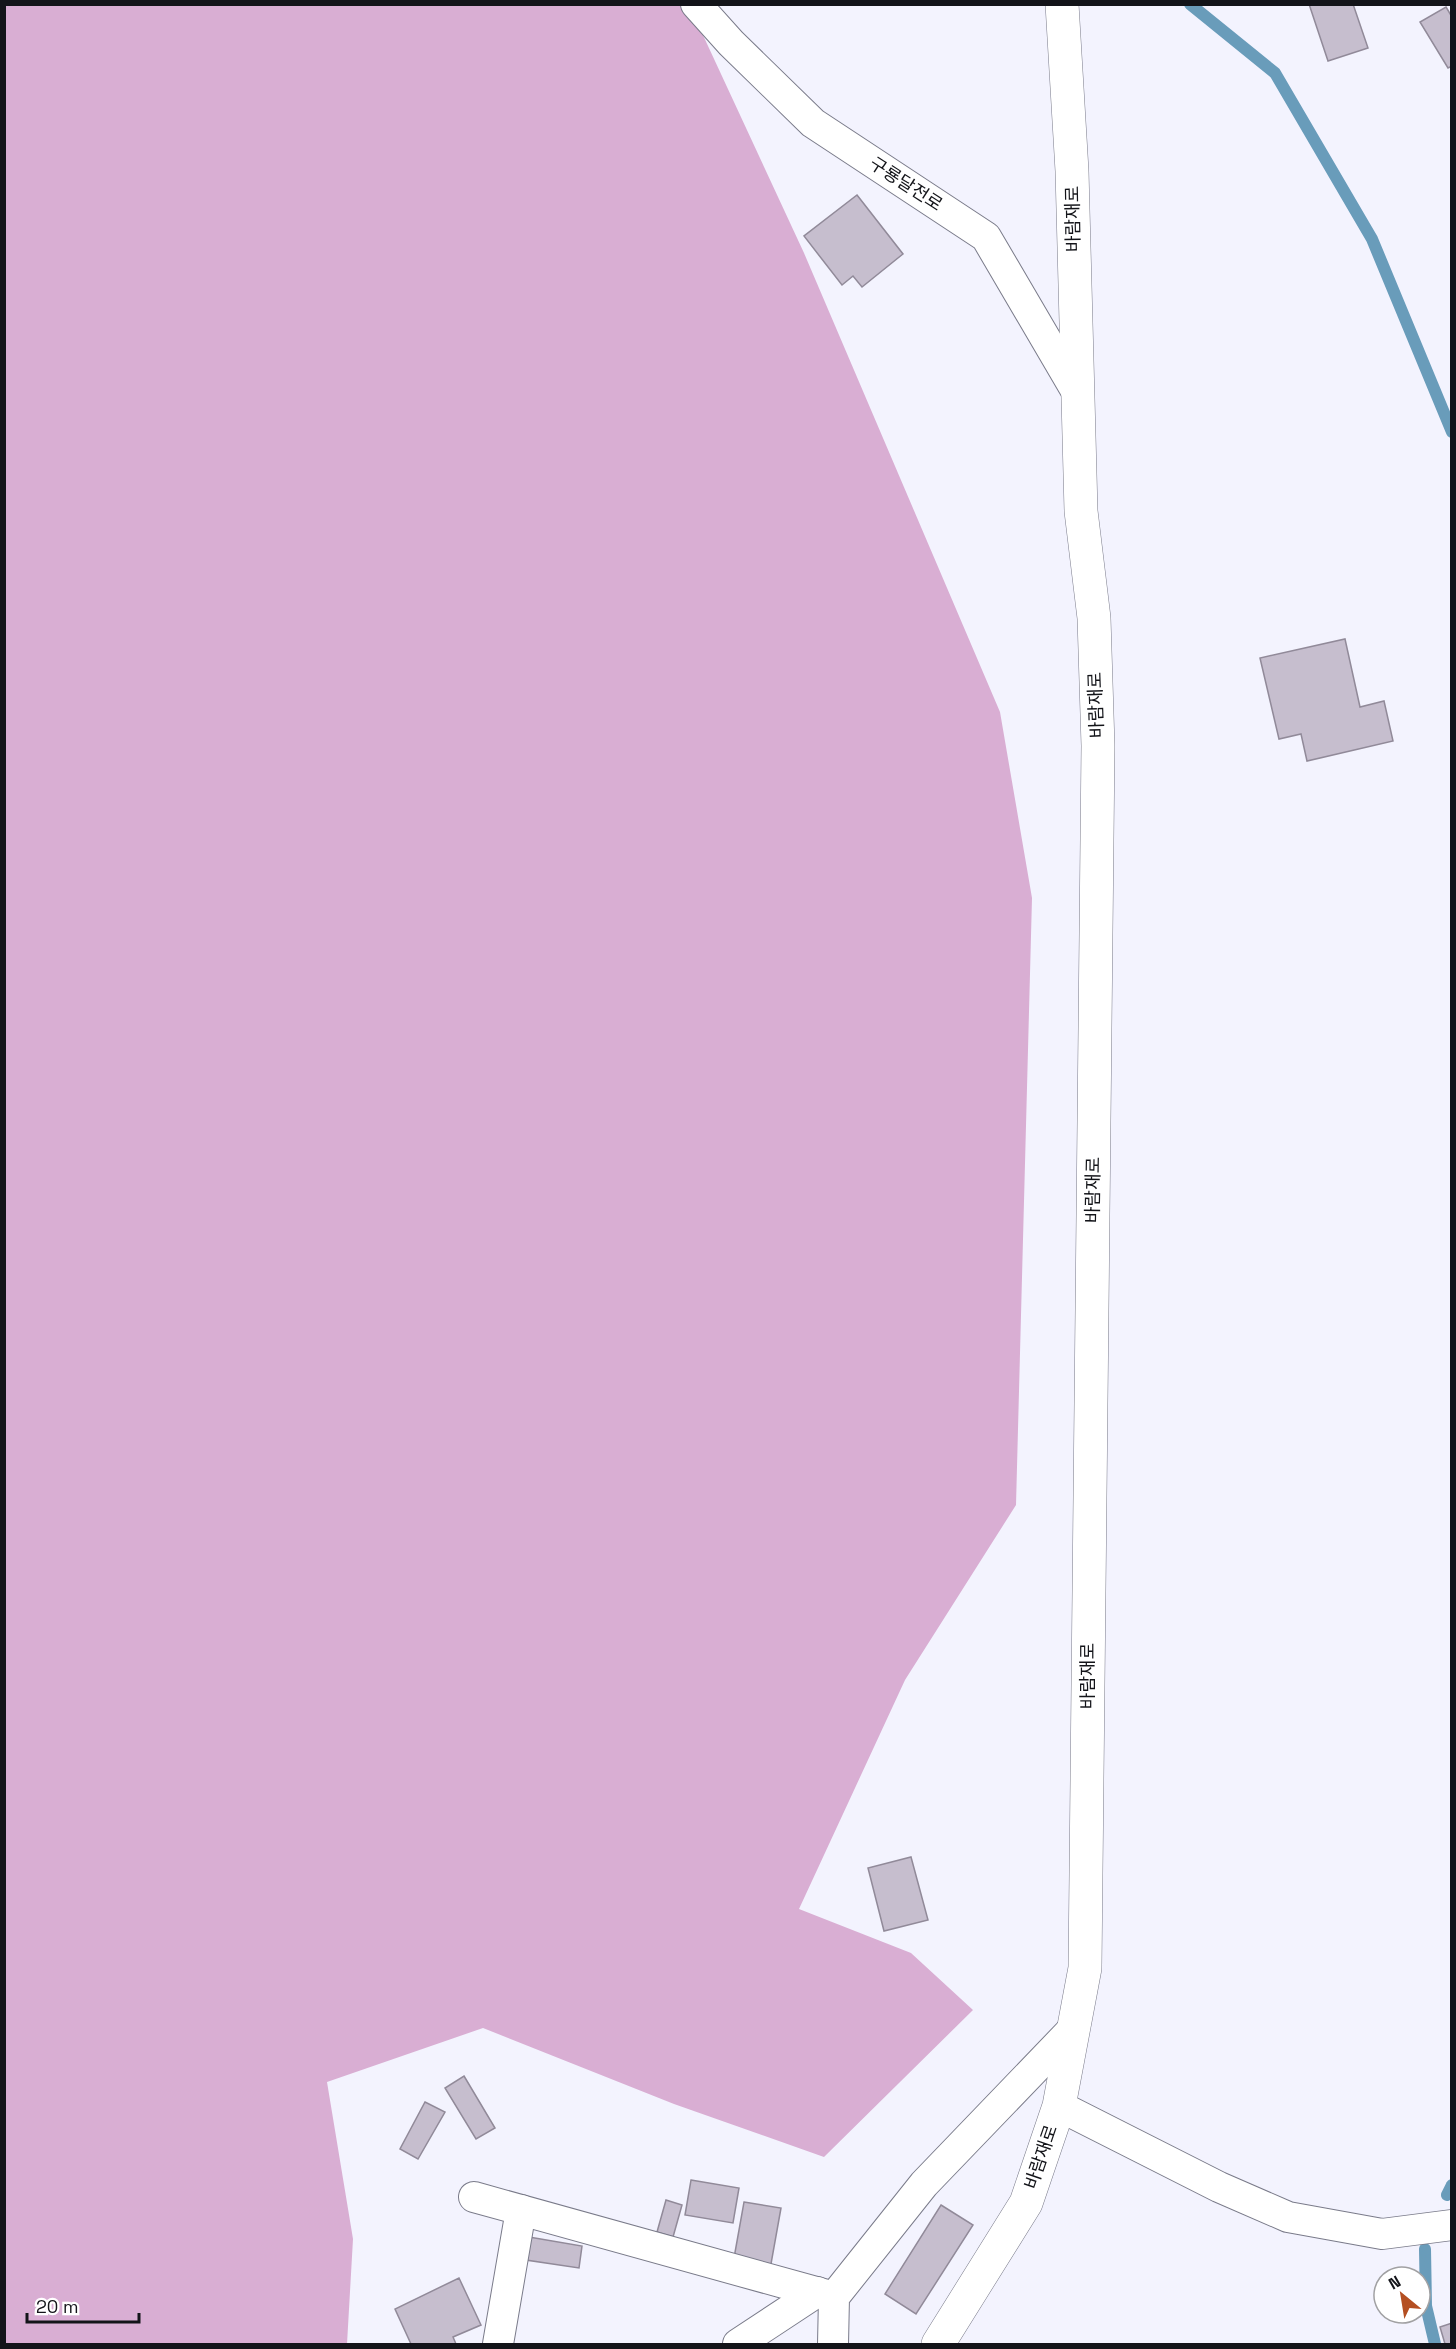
<svg xmlns="http://www.w3.org/2000/svg" width="1456" height="2349" viewBox="0 0 1456 2349" font-family="'Space Grotesk','Noto Sans KR',sans-serif">
<rect width="100%" height="100%" fill="#f3f3fe"/>
<path fill="#d9aed3" d="M5,5H689L804,253L1000,712L1032,898L1016,1505L905,1680L799,1909L911,1953L973,2010L824,2157L674,2104L483,2028L327,2082L353,2239L347,2344H5Z"/>
<g fill="none" stroke-linecap="round" stroke-linejoin="round">
<g stroke="#699cba" stroke-width="12">
<path d="M1190,4L1275,73L1372,239L1452,432"/>
<path d="M1447,2195L1452,2185"/>
<path d="M1425,2249L1426,2306L1435,2344"/>
</g>
</g>
<g fill="#c6bece" stroke="#918a99" stroke-width="1.5">
<path d="M1309,4H1353L1368,48L1328,61Z"/>
<path d="M1446,7L1452,17V66L1448,68L1420,22Z"/>
<path d="M857,195L903,254L862,287L853,276L842,285L804,236Z"/>
<path d="M1345,639L1360,707L1384,701L1393,741L1307,761L1301,734L1279,739L1260,658Z"/>
<path d="M911,1857L928,1920L884,1931L868,1868Z"/>
<path d="M464,2076L495,2128L476,2139L445,2088Z"/>
<path d="M425,2102L445,2112L418,2159L400,2149Z"/>
<path d="M691,2180L739,2188L733,2223L685,2215Z"/>
<path d="M666,2200L682,2205L673,2237L657,2232Z"/>
<path d="M744,2202L781,2208L771,2264L734,2258Z"/>
<path d="M941,2205L973,2225L916,2314L885,2294Z"/>
<path d="M529,2237L582,2246L579,2268L526,2260Z"/>
<path d="M459,2278L481,2325L453,2337L456,2344H411L395,2309Z"/>
<path d="M1452,2323V2344H1445L1440,2327Z"/>
</g>
<g fill="none" stroke-linecap="round" stroke-linejoin="round">
<g stroke="#7a7b8a" stroke-width="32">
<g id="minor">
<path d="M696,4L731,43L813,123L986,237L1078,394"/>
<path d="M1059,2106L1219,2187L1288,2217L1382,2234L1452,2225"/>
<path d="M474,2197L834,2297"/>
<path d="M498,2344L521,2210"/>
<path d="M738,2344L817,2292"/>
<path d="M833,2344L834,2297L924,2184L1074,2028"/>
</g>
</g>
<g stroke="#7a7b8a" stroke-width="34">
<path id="tertiary" d="M938,2344L1026,2203L1059,2106L1085,1968L1098,746L1094,618L1081,511L1072,171L1062,4"/>
</g>
<use href="#minor" stroke="#fff" stroke-width="30"/>
<use href="#tertiary" stroke="#fff" stroke-width="33"/>
</g>
<g text-anchor="middle" stroke-width="5" stroke-linejoin="round" paint-order="stroke">
<g font-size="18" fill="#131419" stroke="#fff">
<text transform="translate(906 184) rotate(33)" y="6">구룡달전로</text>
<text transform="translate(1073 219) rotate(-91)" y="6">바람재로</text>
<text transform="translate(1096 705) rotate(-92)" y="6">바람재로</text>
<text transform="translate(1093 1190) rotate(-89)" y="6">바람재로</text>
<text transform="translate(1088 1676) rotate(-90)" y="6">바람재로</text>
<text transform="translate(1041 2157) rotate(-71)" y="6">바람재로</text>
</g>
</g>
<rect width="1456" height="2349" fill="none" stroke="#131419" stroke-width="12"/>
<g transform="translate(1402 2295) rotate(330)"><circle r="28" fill="#ffffff" stroke="#a1a1a3" stroke-width="1.5"/>
<path d="M0-4.5L10 22L0 15L-10 22Z" fill="#b44f22"/>
<text y="-9" font-size="16" font-weight="bold" text-anchor="middle" fill="#131419">N</text>
</g>
<path d="M27 2313v9h112v-9" fill="none" stroke="#131419" stroke-width="3"/>
<text x="36" y="2313" font-size="18" fill="#131419" stroke="#ffffff" stroke-width="4.5" paint-order="stroke">20 m</text>
</svg>
